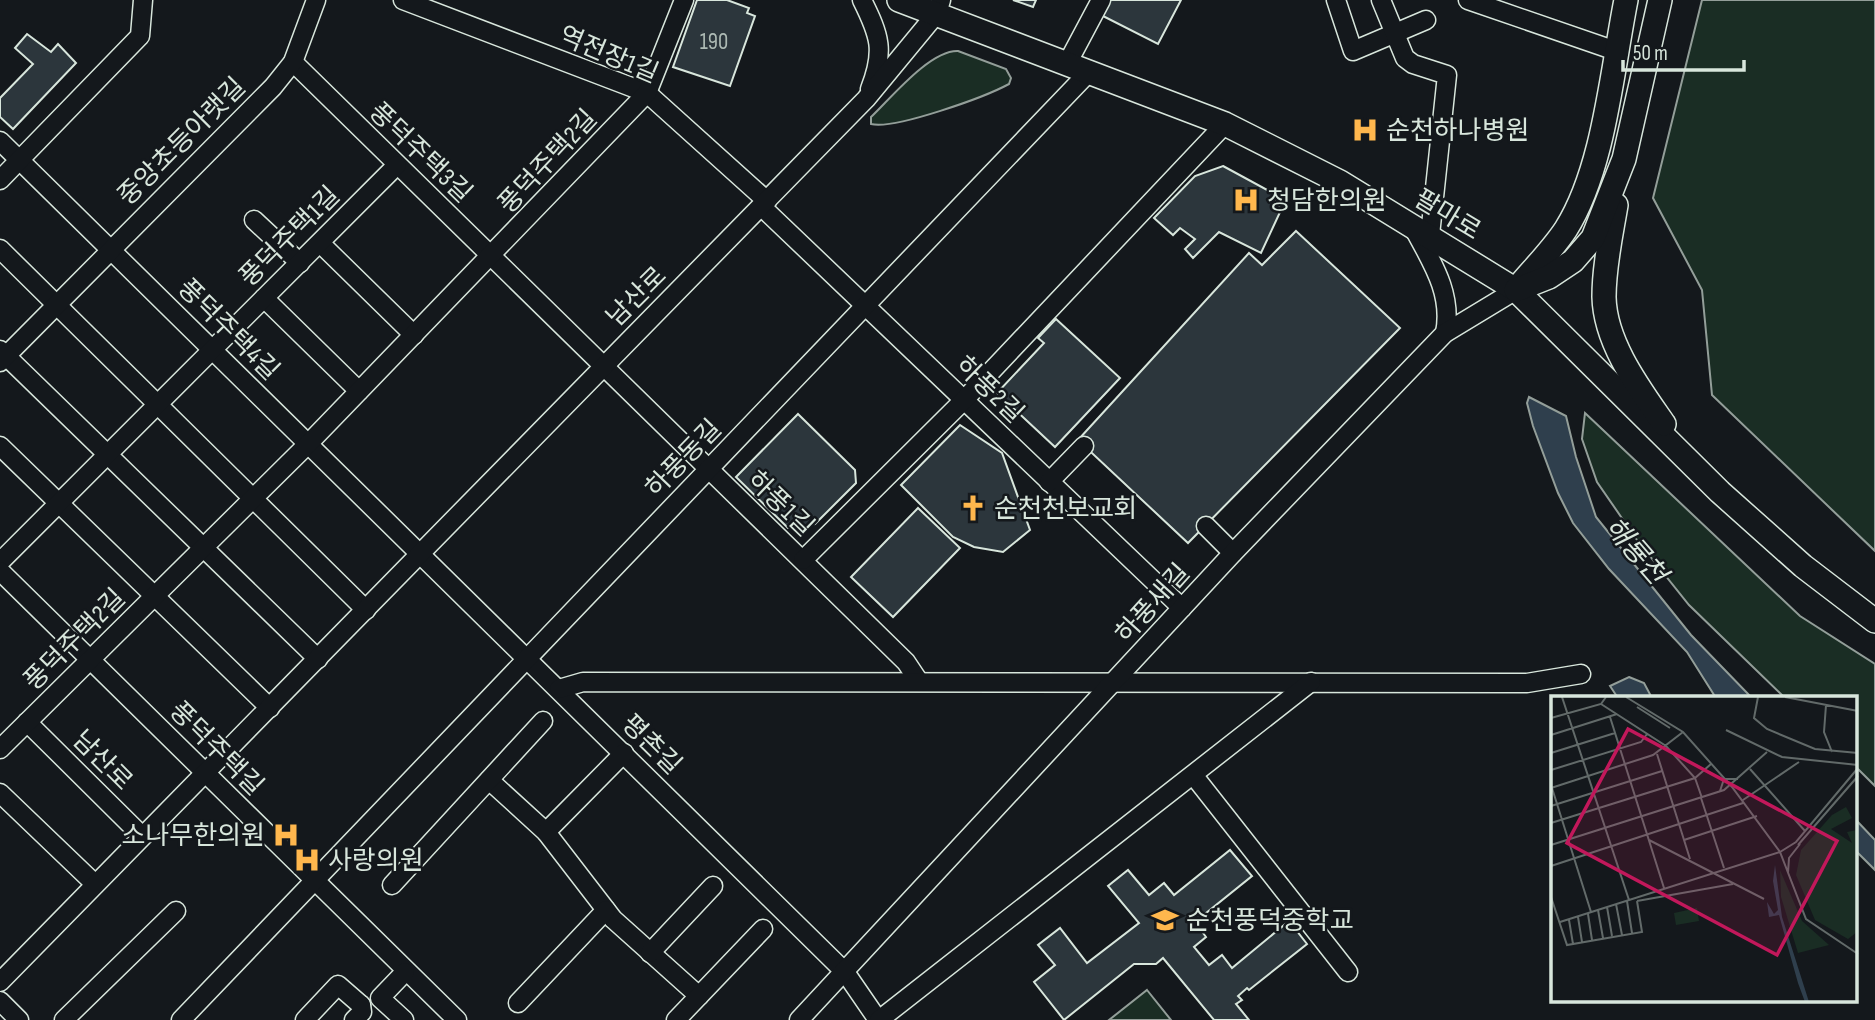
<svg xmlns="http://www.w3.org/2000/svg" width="1875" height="1020" viewBox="0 0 1875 1020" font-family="'Sofia Sans Condensed','Noto Sans KR',sans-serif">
<rect width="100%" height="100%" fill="#14181c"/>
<g fill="#1a2d24" stroke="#939e99" stroke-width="2">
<path d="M1702,0H1875V551L1712,395L1702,290L1653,198Z"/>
<path d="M958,51L1006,69L1011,78L1009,84C985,97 894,130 871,124V117C891,98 930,50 958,51Z"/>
<path d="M1585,413L1800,616L1875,664V786L1856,767V698H1785L1689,605L1637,540L1597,482L1582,439Z"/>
<path d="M1147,990L1171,1020H1109Z"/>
</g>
<g fill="#2f3f4d" stroke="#939e99" stroke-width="2">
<path d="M1529,397L1566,416L1576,457L1596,517L1691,635L1752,698H1716L1687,652L1609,569L1573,523L1558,493L1533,426L1527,403Z"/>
<path d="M1629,677L1644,683L1652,698H1618L1610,686Z"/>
<path d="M1856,820L1875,840V870L1856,851Z"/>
</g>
<g fill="#2c363c" stroke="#d8e6dc" stroke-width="2">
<path d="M697,0H727L749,8L747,13L755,16L730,86L673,67Z"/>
<path d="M1013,0H1036L1033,7Z"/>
<path d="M1107,0H1181L1158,44L1099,14Z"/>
<path d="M27,34L51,52L58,44L76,63L13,129L0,117V98L33,64L15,48Z"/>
<path d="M1223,166L1271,192L1281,210L1261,253L1219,232L1193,258L1185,249L1195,239L1180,228L1173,235L1154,218L1195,176Z"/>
<path d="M1296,231L1400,328L1188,543L1078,440L1249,253L1262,265Z"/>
<path d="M1056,319L1120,378L1055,447L997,393L1044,343L1038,338Z"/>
<path d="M798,414L855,470L856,483L815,524L788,528L736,477Z"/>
<path d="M960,425L1002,453L1030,530L1003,552L974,547L953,537L901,485Z"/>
<path d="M918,508L960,548L893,617L851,577Z"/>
<path d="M1230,850L1252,876L1195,922L1206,937L1194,947L1209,965L1222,955L1232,968L1289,921L1307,944L1249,990L1247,988L1238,996L1242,1000L1236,1004L1249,1020H1214L1163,958L1156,964H1134L1064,1020L1034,982L1055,965L1038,945L1060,928L1087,963L1139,923L1108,886L1128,870L1149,895L1164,883L1174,895Z"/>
</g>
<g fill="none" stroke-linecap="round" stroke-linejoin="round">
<g stroke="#d8e6dc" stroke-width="21">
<g id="minor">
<path d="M403,0L647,93L767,201"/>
<path d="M862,0C880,36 885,51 870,89"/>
<path d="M1336,0L1353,51L1426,20"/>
<path d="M1381,0L1405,58L1413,64L1447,75L1430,235"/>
<path d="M1468,0L1616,51"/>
<path d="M293,62L906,662L918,680"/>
<path d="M1068,62L1101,0"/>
<path d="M0,141L845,972L878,1020"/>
<path d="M0,180L140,36L143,0"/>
<path d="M762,207L1182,608"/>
<path d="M254,220L300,263"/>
<path d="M1413,227C1431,261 1453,293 1445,333"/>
<path d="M320,243L414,335"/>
<path d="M0,249L366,610"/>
<path d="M264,298L359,391"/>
<path d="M0,350L318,659"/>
<path d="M0,362L273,87L293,62L316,0"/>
<path d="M0,446L270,708"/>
<path d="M1049,482L1084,446"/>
<path d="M1206,526L1233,553"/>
<path d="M803,560L964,400L1225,124"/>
<path d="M0,562L397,165"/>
<path d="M0,571L457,1020"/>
<path d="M559,689L583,682L1527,683L1581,674"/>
<path d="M27,722L142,836"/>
<path d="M0,749L308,444L647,93L684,0"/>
<path d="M1194,776L1348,972"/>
<path d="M489,780L546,832L613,919L699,996"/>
<path d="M0,793L95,884"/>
<path d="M546,832L624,753"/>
<path d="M392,885L543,721"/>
<path d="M650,953L713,886"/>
<path d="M0,982L866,99L937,13L941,0"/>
<path d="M0,1001L19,1020"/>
<path d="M518,1003L606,910"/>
<path d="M64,1020L176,911"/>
<path d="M181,1020L1090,71"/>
<path d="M305,1020L338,985L361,1005"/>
<path d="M354,1020L362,1012L361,1005"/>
<path d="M404,1020L380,998L405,972"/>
<path d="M676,1020L763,929"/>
<path d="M799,1020L1233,553L1445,333L1516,290"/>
<path d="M879,1020L1311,682"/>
</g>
</g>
<g stroke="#d8e6dc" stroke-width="26">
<g id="major">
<path d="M899,0L1225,124L1340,182L1516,290L1720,492L1803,566L1875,621"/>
<path d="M1616,205C1611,235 1604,266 1604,297C1605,343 1639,388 1664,424"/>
<path d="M1518,287C1534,268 1553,249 1566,229C1604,169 1612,70 1626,0"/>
<path d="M1516,290L1549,277L1573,261L1593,238L1624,159L1660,0"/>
</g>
</g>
<use href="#minor" stroke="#14181c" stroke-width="18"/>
<use href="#major" stroke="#14181c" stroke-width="23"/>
</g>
<defs>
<g id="hospital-bare" transform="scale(2.1)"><path d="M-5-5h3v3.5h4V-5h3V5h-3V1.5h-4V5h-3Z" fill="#ffb74d" stroke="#14181c" stroke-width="2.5" paint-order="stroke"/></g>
<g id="church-bare" transform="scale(2.1)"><path d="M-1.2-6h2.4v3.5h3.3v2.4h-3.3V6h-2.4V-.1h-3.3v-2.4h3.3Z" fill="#ffb74d" stroke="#14181c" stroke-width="2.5" paint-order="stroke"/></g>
<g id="school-bare" transform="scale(2.1)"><path d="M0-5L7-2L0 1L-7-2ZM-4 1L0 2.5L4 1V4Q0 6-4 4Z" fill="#ffb74d" stroke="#14181c" stroke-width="2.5" paint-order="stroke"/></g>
</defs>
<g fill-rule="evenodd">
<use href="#hospital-bare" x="1365" y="130"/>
<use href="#hospital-bare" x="1246" y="200"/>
<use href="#church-bare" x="973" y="508"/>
<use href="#hospital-bare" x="286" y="835"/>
<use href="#hospital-bare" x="307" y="860"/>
<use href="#school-bare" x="1165" y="920"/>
</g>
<g text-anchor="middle" stroke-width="5" stroke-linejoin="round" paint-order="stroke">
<g font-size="23" fill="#adbab4">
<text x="714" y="49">190</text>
</g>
<g font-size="26" fill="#d8e6dc" stroke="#14181c">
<text transform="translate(609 54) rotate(23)" y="9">역전장1길</text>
<text transform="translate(181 141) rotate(-45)" y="9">중앙초등아랫길</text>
<text transform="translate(421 152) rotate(44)" y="9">풍덕주택3길</text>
<text transform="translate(547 161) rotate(-47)" y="9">풍덕주택2길</text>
<text transform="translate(1448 214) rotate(31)" y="9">팔마로</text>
<text transform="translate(289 236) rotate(-45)" y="9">풍덕주택1길</text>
<text transform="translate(636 296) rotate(-45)" y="9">남산로</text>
<text transform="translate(229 329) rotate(45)" y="9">풍덕주택4길</text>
<text transform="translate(990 389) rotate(44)" y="9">하풍2길</text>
<text transform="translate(683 458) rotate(-46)" y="9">하풍동길</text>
<text transform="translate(781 503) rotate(44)" y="9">하풍1길</text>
<text transform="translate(1152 603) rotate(-48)" y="9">하풍새길</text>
<text transform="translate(74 639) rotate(-45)" y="9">풍덕주택2길</text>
<text transform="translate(652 744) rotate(45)" y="9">평촌길</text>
<text transform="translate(217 748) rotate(45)" y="9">풍덕주택길</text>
<text transform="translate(103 760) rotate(45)" y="9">남산로</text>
</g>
<g font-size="26" fill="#d8e6dc" stroke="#14181c" text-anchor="start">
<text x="1386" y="139">순천하나병원</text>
<text x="1267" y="209">청담한의원</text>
<text x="994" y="517">순천천보교회</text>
<text x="265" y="844" text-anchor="end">소나무한의원</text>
<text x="328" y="869">사랑의원</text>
<text x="1186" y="929">순천풍덕중학교</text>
</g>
<g font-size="28" font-style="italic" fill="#d8e6dc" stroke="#14181c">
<text transform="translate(1636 550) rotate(49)" y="10">해룡천</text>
</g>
</g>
<g transform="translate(1551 696)">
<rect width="306" height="306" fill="#14181c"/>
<path d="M295,111L301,122L280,133L301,147L296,136L306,134V236L297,243L264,224L245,179L250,154L281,119ZM229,174L251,225L278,249L247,257L230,201ZM146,212L148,225L125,229L123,217Z" fill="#1a2d24"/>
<path d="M224,169L231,221L258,306H254L247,287L228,219L218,221L216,206L223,218L227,214L222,185Z" fill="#2f3f4d"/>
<path fill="none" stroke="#626a69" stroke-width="2" d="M11,1L78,204M75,1L132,36L181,91L229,156L255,223L307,258M207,1L203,22L216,33L264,53L307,57M234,1L307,15M50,8L115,50L144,82L151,102M275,9L273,36L281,56M86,11L119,32M59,21L113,192M0,22L50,8L55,1M175,34L231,61L307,69M0,39L66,18M0,57L64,37M106,58L139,163M199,73L254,135M0,74L90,46L96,38M0,92L102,59L132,36M1,92L40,216M169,95L173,83H187M150,102L173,172M192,104L248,66M0,110L111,75M0,127L144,82L160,68M98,144L213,203M133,144L206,120M0,149L173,94L216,56M247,149L307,80M229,156L245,146L307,72M0,170L192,107M237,177L238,162L249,148M0,201L16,249L91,236L86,205M76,205L81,237M86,205L182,188M65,208L71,239M56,211L61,240M47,214L52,242M37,218L41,244M27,221L31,246M18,224L22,248M9,226L229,156"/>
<path fill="#c2185b" fill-opacity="0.15" stroke="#c2185b" stroke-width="3.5" d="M77,33L286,145L226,259L16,147Z"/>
<rect width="306" height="306" fill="none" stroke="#d8e6dc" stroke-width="3.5"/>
</g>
<path d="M1623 60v10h121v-10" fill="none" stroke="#d8e6dc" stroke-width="3.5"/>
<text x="1633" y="60" font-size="21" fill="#d8e6dc" stroke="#14181c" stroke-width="5" paint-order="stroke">50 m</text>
</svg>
